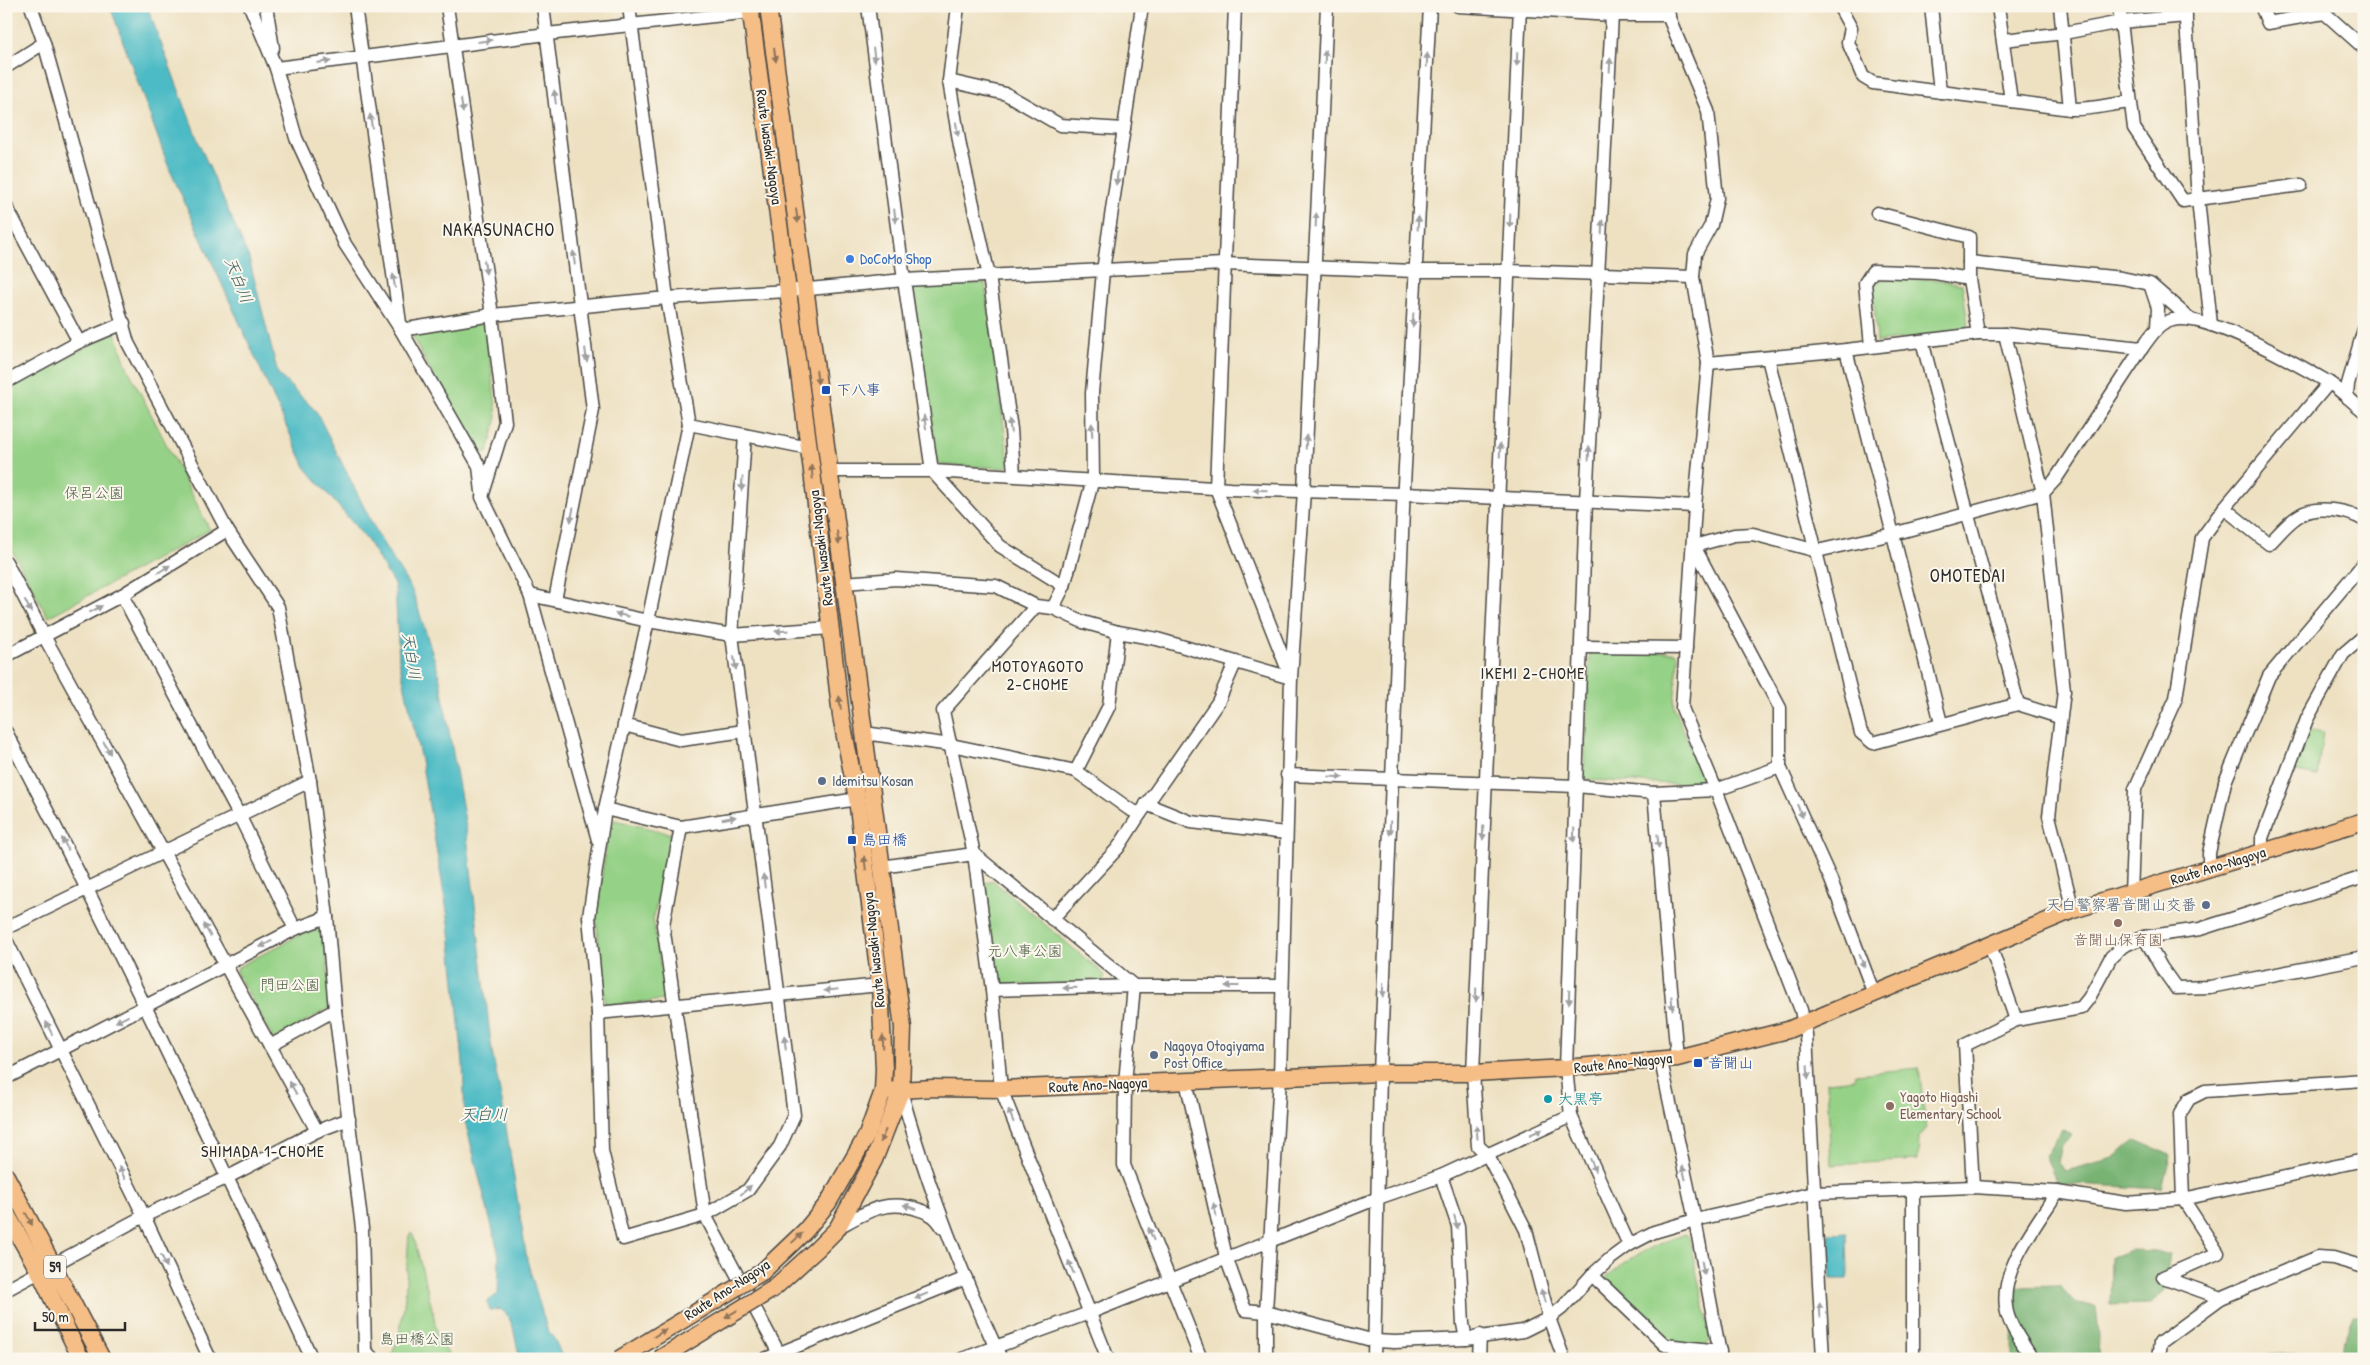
<svg xmlns="http://www.w3.org/2000/svg" width="2370" height="1365" viewBox="0 0 2370 1365" font-family="'Patrick Hand','Klee One',sans-serif">
<rect width="100%" height="100%" fill="#fbf7ec"/>
<filter id="ink" filterUnits="userSpaceOnUse"><feTurbulence type="fractalNoise" baseFrequency=".02" numOctaves="2"/><feDisplacementMap in="SourceGraphic" scale="10" xChannelSelector="R" yChannelSelector="G"/><feConvolveMatrix kernelMatrix="1 2 1 2 8 2 1 2 1" color-interpolation-filters="sRGB"/></filter>
<filter id="wash" filterUnits="userSpaceOnUse"><feTurbulence type="fractalNoise" baseFrequency=".0096" numOctaves="4" result="noise"/><feDisplacementMap in="SourceGraphic" scale="20" xChannelSelector="R" yChannelSelector="G"/><feGaussianBlur stdDeviation="1.12" result="paint"/><feColorMatrix in="noise" values="0 0 0 0 0 0 0 0 0 0 0 0 0 0 0 0 0 1.4 0 .05"/><feComposite in="paint" operator="in"/></filter>
<g filter="url(#wash)">
<rect width="100%" height="100%" fill="#eee1c2"/>
<g fill="#95d186" stroke="#607e58">
<path d="M1878,279H1933L1962,284L1969,331L1877,342L1873,288Z"/>
<path d="M985,283L1009,465L1004,468L941,465L936,461L912,290L917,285Z"/>
<path d="M486,322L497,417L488,452L478,453L453,415L411,334Z"/>
<path d="M115,332L127,367L210,530L48,617L6,539V389Z"/>
<path d="M1593,650L1675,652L1678,656L1674,707L1703,778L1698,785L1588,780L1584,776L1590,653Z"/>
<path d="M2306,729L2323,732L2317,776L2291,771Z"/>
<path d="M615,820L672,834L653,920L666,1000L605,1005L596,917L609,827Z"/>
<path d="M992,880L1105,975L1102,983L999,985L994,981L984,884Z"/>
<path d="M317,926L324,929L331,1007L274,1040L236,972L238,967Z"/>
<path d="M1919,1068L1926,1129L1919,1137L1918,1160L1831,1165L1827,1082L1855,1079V1074Z"/>
<path d="M411,1233L413,1234L433,1312L438,1340L453,1359H390C408,1320 405,1277 409,1235Z"/>
<path d="M1686,1234L1689,1238L1711,1339L1706,1346L1666,1341L1605,1284L1607,1277C1630,1256 1656,1244 1686,1234Z"/>
</g>
<g fill="#78b373" stroke="#526f4f">
<path d="M2063,1129L2072,1134L2062,1145L2058,1162L2066,1171L2113,1158L2135,1140L2170,1155L2162,1189L2057,1183L2045,1156Z"/>
<path d="M2130,1250L2156,1251L2170,1255L2164,1292L2151,1304L2110,1305L2111,1257Z"/>
<path d="M2060,1286L2076,1304L2096,1306L2099,1336L2098,1359H2013L2014,1287Z"/>
<path d="M2354,1315H2364V1359H2263L2264,1355L2340,1351Z"/>
</g>
<g fill="#4dbbc5" stroke="#3c7378">
<path d="M110,6H147L200,146L249,258L278,374L316,411L378,535L413,592L439,674L466,827L492,1052L502,1102L527,1260L547,1329L555,1340L563,1359H521C514,1344 516,1318 500,1309L490,1311L487,1302L498,1294L499,1255L465,1121L463,1063L449,923L422,765L399,660L395,586L367,540L305,467L169,168Z"/>
<path d="M1847,1233L1848,1279H1831L1829,1234Z"/>
</g>
</g>
<g filter="url(#ink)">
<g fill="none" stroke-linecap="round" stroke-linejoin="round">
<g stroke="#484642" stroke-width="15">
<g id="minor">
<path d="M31,6L44,43L128,343L227,530L278,607L310,781L327,917L335,1010L362,1228L365,1350L373,1359"/>
<path d="M250,6L276,68L296,138L345,244L401,330L479,466L482,492"/>
<path d="M266,6L273,48"/>
<path d="M355,6L401,330L492,315L667,298L788,291L904,280L1223,264L1415,271H1507L1693,277"/>
<path d="M447,6L492,315L505,422L482,497L530,595L598,840"/>
<path d="M543,6L593,410L555,600"/>
<path d="M629,6L667,298L689,424L648,621L605,809L589,917L598,1013L602,1151L623,1239L705,1215L748,1190L780,1146L794,1115L732,635L745,435"/>
<path d="M868,6L904,280L932,471L1000,546L1064,586"/>
<path d="M958,6L949,81L960,146L989,276L1011,429L1014,475"/>
<path d="M1235,6L1216,488L1291,678L1280,1077L1266,1312V1359"/>
<path d="M1458,6L1612,15H1669"/>
<path d="M1520,6L1473,1073L1478,1146L1487,1154L1526,1230L1549,1318L1564,1359"/>
<path d="M1664,6L1708,111L1717,198L1711,225L1695,254L1693,277L1708,363L1695,506L1682,708L1716,790L1801,1010L1806,1035L1823,1359"/>
<path d="M1839,6L1851,28L1848,42L1863,77L1873,83L2070,109C2091,110 2110,104 2130,102"/>
<path d="M1931,6L1940,92"/>
<path d="M1998,6L2011,101"/>
<path d="M2060,6L2070,109"/>
<path d="M2119,6L2134,128L2183,201L2301,185"/>
<path d="M2185,6L2198,199L2211,325"/>
<path d="M2261,6L2268,23L2324,13"/>
<path d="M2319,8L2364,48"/>
<path d="M1612,15L1586,501L1566,1068L1571,1116L1629,1245"/>
<path d="M2004,40L2064,33L2121,22L2186,16"/>
<path d="M6,67L44,43"/>
<path d="M276,68L547,34L751,12"/>
<path d="M949,81L1006,94L1060,125L1124,129"/>
<path d="M6,206L79,342L6,382"/>
<path d="M1877,213L1969,237V279L1978,334"/>
<path d="M1969,262L2122,278L2150,284L2190,319"/>
<path d="M2151,287L2158,308L2157,328"/>
<path d="M2005,334L2043,493L2064,691L2049,816L2073,910"/>
<path d="M1922,341L2018,704"/>
<path d="M79,342L124,323"/>
<path d="M1871,346L1865,283L1873,271L1935,273L1969,279"/>
<path d="M1846,350L1941,723"/>
<path d="M1768,358L1861,733L1873,743L2018,704L2059,717"/>
<path d="M1708,363L1846,350L1978,334H2005L2142,348"/>
<path d="M2347,397L2348,384L2364,329"/>
<path d="M689,424L809,448"/>
<path d="M829,471H932L1230,489L1404,494L1695,506"/>
<path d="M2224,508L2269,544C2278,535 2289,521 2300,515C2317,505 2348,510 2364,520"/>
<path d="M6,562L44,636L317,1131"/>
<path d="M844,583L896,579L996,586L1036,606L1053,608L1064,586L1093,479L1092,393L1103,271L1142,6"/>
<path d="M122,595L239,815L295,929"/>
<path d="M530,595L648,621L732,635L831,628"/>
<path d="M1036,606L943,711L974,854L1134,986L1125,1083L1124,1165L1201,1359"/>
<path d="M1053,608L1083,622L1118,632L1157,639L1291,678L1304,491L1327,6"/>
<path d="M1582,647L1686,648"/>
<path d="M6,656L122,595L227,530"/>
<path d="M624,725L681,740L744,731"/>
<path d="M6,732C115,938 214,1148 312,1359"/>
<path d="M864,733L951,745L1076,771L1129,809L1140,814L1218,702L1235,663"/>
<path d="M1076,771L1109,706L1118,632"/>
<path d="M1287,775L1576,786L1654,793L1716,790L1780,767"/>
<path d="M1654,793L1677,1058"/>
<path d="M1146,804L1191,822L1286,833"/>
<path d="M605,809L681,827L857,799"/>
<path d="M681,827L663,925L705,1215L782,1359"/>
<path d="M2262,853V838L2307,719L2343,654L2364,636"/>
<path d="M881,867L974,854L992,990L1001,1089L1108,1359"/>
<path d="M2209,867V853L2225,782L2269,676L2364,563"/>
<path d="M2131,894L2135,789L2176,698L2202,538L2224,508L2329,383"/>
<path d="M1052,919L1118,848L1140,814"/>
<path d="M6,928L310,781"/>
<path d="M2144,937L2161,967L2176,988L2210,987L2364,957"/>
<path d="M6,940L144,1216L210,1359"/>
<path d="M1990,945L2016,1020"/>
<path d="M992,990L1134,986H1281"/>
<path d="M1874,994L1831,880L1780,767V708L1694,546L1734,535L1753,534L1817,551L1893,534L2043,493L2055,480L2142,348C2150,337 2158,323 2173,320C2206,312 2297,364 2328,382C2341,390 2352,402 2364,411"/>
<path d="M598,1013L880,985"/>
<path d="M270,1046L335,1010"/>
<path d="M1661,1061L1695,1220L1721,1359"/>
<path d="M6,1078L295,929L327,917"/>
<path d="M1186,1081L1226,1257L1245,1310L1266,1312L1375,1341L1395,1342L1466,1339L1523,1331L1549,1318L1562,1308L1592,1275L1610,1259L1629,1245L1654,1232L1695,1220L1814,1193L1973,1187L2057,1192L2126,1203L2183,1199L2364,1160"/>
<path d="M901,1091C926,1182 961,1273 1001,1359"/>
<path d="M1441,1176L1458,1226L1463,1324L1466,1339"/>
<path d="M1973,1187L1965,1045L2016,1020L2081,1008L2089,998L2111,957L2123,946L2144,937L2200,929L2364,877"/>
<path d="M1913,1189V1359"/>
<path d="M837,1228C866,1212 886,1198 920,1210C932,1214 936,1217 943,1228"/>
<path d="M1592,1275L1665,1345L1720,1351"/>
<path d="M6,1290L144,1216L228,1177L317,1131L349,1119"/>
<path d="M2221,1298L2163,1277L2218,1253L2183,1199L2180,1114L2189,1099L2205,1091L2364,1080"/>
<path d="M765,1359L966,1278"/>
<path d="M962,1359L1089,1313L1378,1198L1441,1176L1571,1116"/>
<path d="M1374,1359L1380,1073L1404,485L1430,6"/>
<path d="M1479,1359L1480,1335"/>
<path d="M2032,1359C2023,1343 2008,1325 2006,1307C2000,1269 2038,1223 2057,1192"/>
<path d="M2158,1359L2160,1343L2221,1298L2318,1257L2333,1258L2364,1267"/>
</g>
</g>
<g stroke="#484642" stroke-width="19">
<g id="major">
<path d="M750,6L812,471L841,716L857,799L880,985L884,1069L883,1091L867,1135L828,1203L805,1231L762,1272"/>
<path d="M768,6L903,1028L901,1091L874,1160L837,1229L817,1249L773,1289"/>
<path d="M883,1091L933,1088L1001,1089L1380,1073H1473L1566,1068L1677,1058L1788,1030L2073,910L2364,821"/>
<path d="M6,1176L102,1359"/>
<path d="M6,1213L40,1273L81,1359"/>
</g>
</g>
<use href="#minor" stroke="#fff" stroke-width="12"/>
<use href="#major" stroke="#f6be87" stroke-width="16"/>
<g stroke="#484642" stroke-width="19" stroke-linecap="butt">
<g id="major-bridge">
<path d="M619,1359L762,1272"/>
<path d="M659,1359L773,1289"/>
</g>
</g>
<use href="#major-bridge" stroke="#f6be87" stroke-width="16"/>
</g>
<defs><path id="oneway-solid" d="M-6-.8H1V-3.2L6.5 0L1 3.2V.8H-6Z" transform="scale(1.25)"/></defs>
<g fill="#a0a0a0">
<use href="#oneway-solid" transform="translate(485 41) rotate(-7)"/>
<use href="#oneway-solid" transform="translate(874 55) rotate(83)"/>
<use href="#oneway-solid" transform="translate(1325 57) rotate(-87)"/>
<use href="#oneway-solid" transform="translate(1517 59) rotate(93)"/>
<use href="#oneway-solid" transform="translate(1427 60) rotate(-87)"/>
<use href="#oneway-solid" transform="translate(324 62) rotate(-7)"/>
<use href="#oneway-solid" transform="translate(1610 65) rotate(-87)"/>
<use href="#oneway-solid" transform="translate(555 97) rotate(-97)"/>
<use href="#oneway-solid" transform="translate(462 106) rotate(82)"/>
<use href="#oneway-solid" transform="translate(371 121) rotate(-98)"/>
<use href="#oneway-solid" transform="translate(957 129) rotate(81)"/>
<use href="#oneway-solid" transform="translate(1117 178) rotate(98)"/>
<use href="#oneway-solid" transform="translate(895 216) rotate(83)"/>
<use href="#oneway-solid" transform="translate(1316 220) rotate(-87)"/>
<use href="#oneway-solid" transform="translate(1510 221) rotate(93)"/>
<use href="#oneway-solid" transform="translate(1418 223) rotate(-87)"/>
<use href="#oneway-solid" transform="translate(1602 227) rotate(-87)"/>
<use href="#oneway-solid" transform="translate(574 258) rotate(-97)"/>
<use href="#oneway-solid" transform="translate(485 267) rotate(82)"/>
<use href="#oneway-solid" transform="translate(394 281) rotate(-98)"/>
<use href="#oneway-solid" transform="translate(1413 320) rotate(93)"/>
<use href="#oneway-solid" transform="translate(586 355) rotate(83)"/>
<use href="#oneway-solid" transform="translate(925 422) rotate(-99)"/>
<use href="#oneway-solid" transform="translate(1010 426) rotate(-97)"/>
<use href="#oneway-solid" transform="translate(1092 430) rotate(-92)"/>
<use href="#oneway-solid" transform="translate(1306 442) rotate(-88)"/>
<use href="#oneway-solid" transform="translate(1500 450) rotate(-88)"/>
<use href="#oneway-solid" transform="translate(1589 453) rotate(-87)"/>
<use href="#oneway-solid" transform="translate(742 484) rotate(94)"/>
<use href="#oneway-solid" transform="translate(1260 490) rotate(-178)"/>
<use href="#oneway-solid" transform="translate(572 515) rotate(101)"/>
<use href="#oneway-solid" transform="translate(164 569) rotate(-32)"/>
<use href="#oneway-solid" transform="translate(28 606) rotate(63)"/>
<use href="#oneway-solid" transform="translate(96 609) rotate(-28)"/>
<use href="#oneway-solid" transform="translate(622 615) rotate(-167)"/>
<use href="#oneway-solid" transform="translate(782 631) rotate(176)"/>
<use href="#oneway-solid" transform="translate(735 663) rotate(82)"/>
<use href="#oneway-solid" transform="translate(107 748) rotate(61)"/>
<use href="#oneway-solid" transform="translate(1336 777) rotate(3)"/>
<use href="#oneway-solid" transform="translate(1800 811) rotate(66)"/>
<use href="#oneway-solid" transform="translate(729 818) rotate(-10)"/>
<use href="#oneway-solid" transform="translate(1390 828) rotate(92)"/>
<use href="#oneway-solid" transform="translate(1483 833) rotate(92)"/>
<use href="#oneway-solid" transform="translate(1574 835) rotate(92)"/>
<use href="#oneway-solid" transform="translate(1658 841) rotate(85)"/>
<use href="#oneway-solid" transform="translate(65 844) rotate(-118)"/>
<use href="#oneway-solid" transform="translate(764 881) rotate(-97)"/>
<use href="#oneway-solid" transform="translate(207 930) rotate(-119)"/>
<use href="#oneway-solid" transform="translate(266 944) rotate(152)"/>
<use href="#oneway-solid" transform="translate(1862 961) rotate(69)"/>
<use href="#oneway-solid" transform="translate(1232 986) rotate(-180)"/>
<use href="#oneway-solid" transform="translate(1070 988) rotate(178)"/>
<use href="#oneway-solid" transform="translate(831 990) rotate(174)"/>
<use href="#oneway-solid" transform="translate(1383 990) rotate(92)"/>
<use href="#oneway-solid" transform="translate(1476 995) rotate(92)"/>
<use href="#oneway-solid" transform="translate(1569 997) rotate(92)"/>
<use href="#oneway-solid" transform="translate(1672 1003) rotate(85)"/>
<use href="#oneway-solid" transform="translate(122 1019) rotate(154)"/>
<use href="#oneway-solid" transform="translate(49 1028) rotate(-116)"/>
<use href="#oneway-solid" transform="translate(785 1043) rotate(-97)"/>
<use href="#oneway-solid" transform="translate(1808 1072) rotate(87)"/>
<use href="#oneway-solid" transform="translate(293 1088) rotate(-119)"/>
<use href="#oneway-solid" transform="translate(1011 1116) rotate(-112)"/>
<use href="#oneway-solid" transform="translate(1477 1132) rotate(-94)"/>
<use href="#oneway-solid" transform="translate(1536 1132) rotate(-24)"/>
<use href="#oneway-solid" transform="translate(1593 1165) rotate(66)"/>
<use href="#oneway-solid" transform="translate(122 1173) rotate(-117)"/>
<use href="#oneway-solid" transform="translate(1684 1173) rotate(-103)"/>
<use href="#oneway-solid" transform="translate(746 1190) rotate(-41)"/>
<use href="#oneway-solid" transform="translate(910 1207) rotate(-163)"/>
<use href="#oneway-solid" transform="translate(1215 1210) rotate(-103)"/>
<use href="#oneway-solid" transform="translate(1456 1222) rotate(75)"/>
<use href="#oneway-solid" transform="translate(1151 1234) rotate(-112)"/>
<use href="#oneway-solid" transform="translate(164 1261) rotate(65)"/>
<use href="#oneway-solid" transform="translate(1071 1267) rotate(-112)"/>
<use href="#oneway-solid" transform="translate(1703 1268) rotate(79)"/>
<use href="#oneway-solid" transform="translate(921 1296) rotate(158)"/>
<use href="#oneway-solid" transform="translate(1543 1296) rotate(-105)"/>
<use href="#oneway-solid" transform="translate(1820 1310) rotate(-93)"/>
</g>
<g fill="#907459">
<use href="#oneway-solid" transform="translate(775 55) rotate(82)"/>
<use href="#oneway-solid" transform="translate(797 216) rotate(82)"/>
<use href="#oneway-solid" transform="translate(817 377) rotate(83)"/>
<use href="#oneway-solid" transform="translate(812 472) rotate(-97)"/>
<use href="#oneway-solid" transform="translate(838 538) rotate(82)"/>
<use href="#oneway-solid" transform="translate(840 703) rotate(-97)"/>
<use href="#oneway-solid" transform="translate(865 863) rotate(-97)"/>
<use href="#oneway-solid" transform="translate(883 1042) rotate(-92)"/>
<use href="#oneway-solid" transform="translate(883 1136) rotate(112)"/>
<use href="#oneway-solid" transform="translate(29 1219) rotate(62)"/>
<use href="#oneway-solid" transform="translate(797 1238) rotate(-43)"/>
<use href="#oneway-solid" transform="translate(731 1314) rotate(149)"/>
<use href="#oneway-solid" transform="translate(660 1333) rotate(-31)"/>
</g>
</g>
<circle fill="#3f7fe0" stroke="#fbf7ec" stroke-width="2" cx="850" cy="259" r="5"/>
<g fill="#1a4fb4" stroke="#fbf7ec" stroke-width="2">
<rect x="821" y="385" width="10" height="10" rx="2.5"/>
<rect x="847" y="835" width="10" height="10" rx="2.5"/>
<rect x="1693" y="1058" width="10" height="10" rx="2.5"/>
</g>
<g fill="#5c6f8a" stroke="#fbf7ec" stroke-width="2">
<circle cx="822" cy="781" r="5"/>
<circle cx="2206" cy="905" r="5"/>
<circle cx="1154" cy="1055" r="5"/>
</g>
<g fill="#8d6e63" stroke="#fbf7ec" stroke-width="2">
<circle cx="2118" cy="923" r="5"/>
<circle cx="1890" cy="1106" r="5"/>
</g>
<circle fill="#0f9aa8" stroke="#fbf7ec" stroke-width="2" cx="1548" cy="1099" r="5"/>
<g text-anchor="middle" stroke-width="4" stroke-linejoin="round" paint-order="stroke">
<rect fill="#fbf7ec" stroke="#696865" stroke-width="1" x="44" y="1255.5" width="22" height="23" rx="4"/>
<g font-size="14" font-weight="bold" fill="#2b2b2b">
<text x="55" y="1272">59</text>
</g>
<g font-size="15" fill="#2b2b2b" stroke="#fbf7ec">
<text transform="translate(769 147) rotate(82)" y="5">Route Iwasaki-Nagoya</text>
<text transform="translate(821 548) rotate(-97)" y="5">Route Iwasaki-Nagoya</text>
<text transform="translate(2218 866) rotate(-17)" y="5">Route Ano-Nagoya</text>
<text transform="translate(874 950) rotate(-96)" y="5">Route Iwasaki-Nagoya</text>
<text transform="translate(1623 1063) rotate(-6)" y="5">Route Ano-Nagoya</text>
<text transform="translate(1098 1085) rotate(-3)" y="5">Route Ano-Nagoya</text>
<text transform="translate(727 1290) rotate(-33)" y="5">Route Ano-Nagoya</text>
</g>
<g font-size="15" fill="#366cbe" stroke="#fbf7ec" text-anchor="start">
<text x="860" y="264">DoCoMo Shop</text>
</g>
<g font-size="15" fill="#164399" stroke="#fbf7ec" text-anchor="start">
<text x="836" y="395">下八事</text>
<text x="862" y="845">島田橋</text>
<text x="1708" y="1068">音聞山</text>
</g>
<g font-size="15" fill="#4b5d46" stroke="#fbf7ec">
<text x="94" y="498">保呂公園</text>
<text x="1025" y="956">元八事公園</text>
<text x="290" y="990">門田公園</text>
<text x="417" y="1344">島田橋公園</text>
</g>
<g font-size="15" fill="#4e5e75" stroke="#fbf7ec" text-anchor="start">
<text x="832" y="786">Idemitsu Kosan</text>
<text x="2196" y="910" text-anchor="end">天白警察署音聞山交番</text>
<text x="1164" y="1051">Nagoya Otogiyama<tspan x="1164" dy="17">Post Office</tspan></text>
</g>
<g font-size="15" fill="#785e54" stroke="#fbf7ec">
<text x="2118" y="945">音聞山保育園</text>
<text x="1900" y="1102" text-anchor="start">Yagoto Higashi<tspan x="1900" dy="17">Elementary School</tspan></text>
</g>
<g font-size="15" fill="#0d838f" stroke="#fbf7ec" text-anchor="start">
<text x="1558" y="1104">大黒亭</text>
</g>
<g font-size="16" font-style="italic" fill="#375d61" stroke="#fbf7ec">
<text transform="translate(239 280) rotate(68)" y="6">天白川</text>
<text transform="translate(412 656) rotate(81)" y="6">天白川</text>
<text x="484" y="1120">天白川</text>
</g>
<g font-size="16" letter-spacing="1" fill="#2b2b2b" stroke="#fbf7ec">
<text x="1038" y="672">MOTOYAGOTO<tspan x="1038" dy="18">2-CHOME</tspan></text>
<text x="1533" y="679">IKEMI 2-CHOME</text>
<text x="263" y="1157">SHIMADA 1-CHOME</text>
</g>
<g font-size="18" letter-spacing="1" fill="#2b2b2b" stroke="#fbf7ec">
<text x="499" y="236">NAKASUNACHO</text>
<text x="1968" y="582">OMOTEDAI</text>
</g>
</g>
<rect width="2370" height="1365" fill="none" stroke="#fbf7ec" stroke-width="25"/>
<path d="M35 1322v8h90v-8" fill="none" stroke="#2b2b2b" stroke-width="2.5"/>
<text x="42" y="1322" font-size="15" fill="#2b2b2b" stroke="#fbf7ec" stroke-width="4" paint-order="stroke">50 m</text>
</svg>
